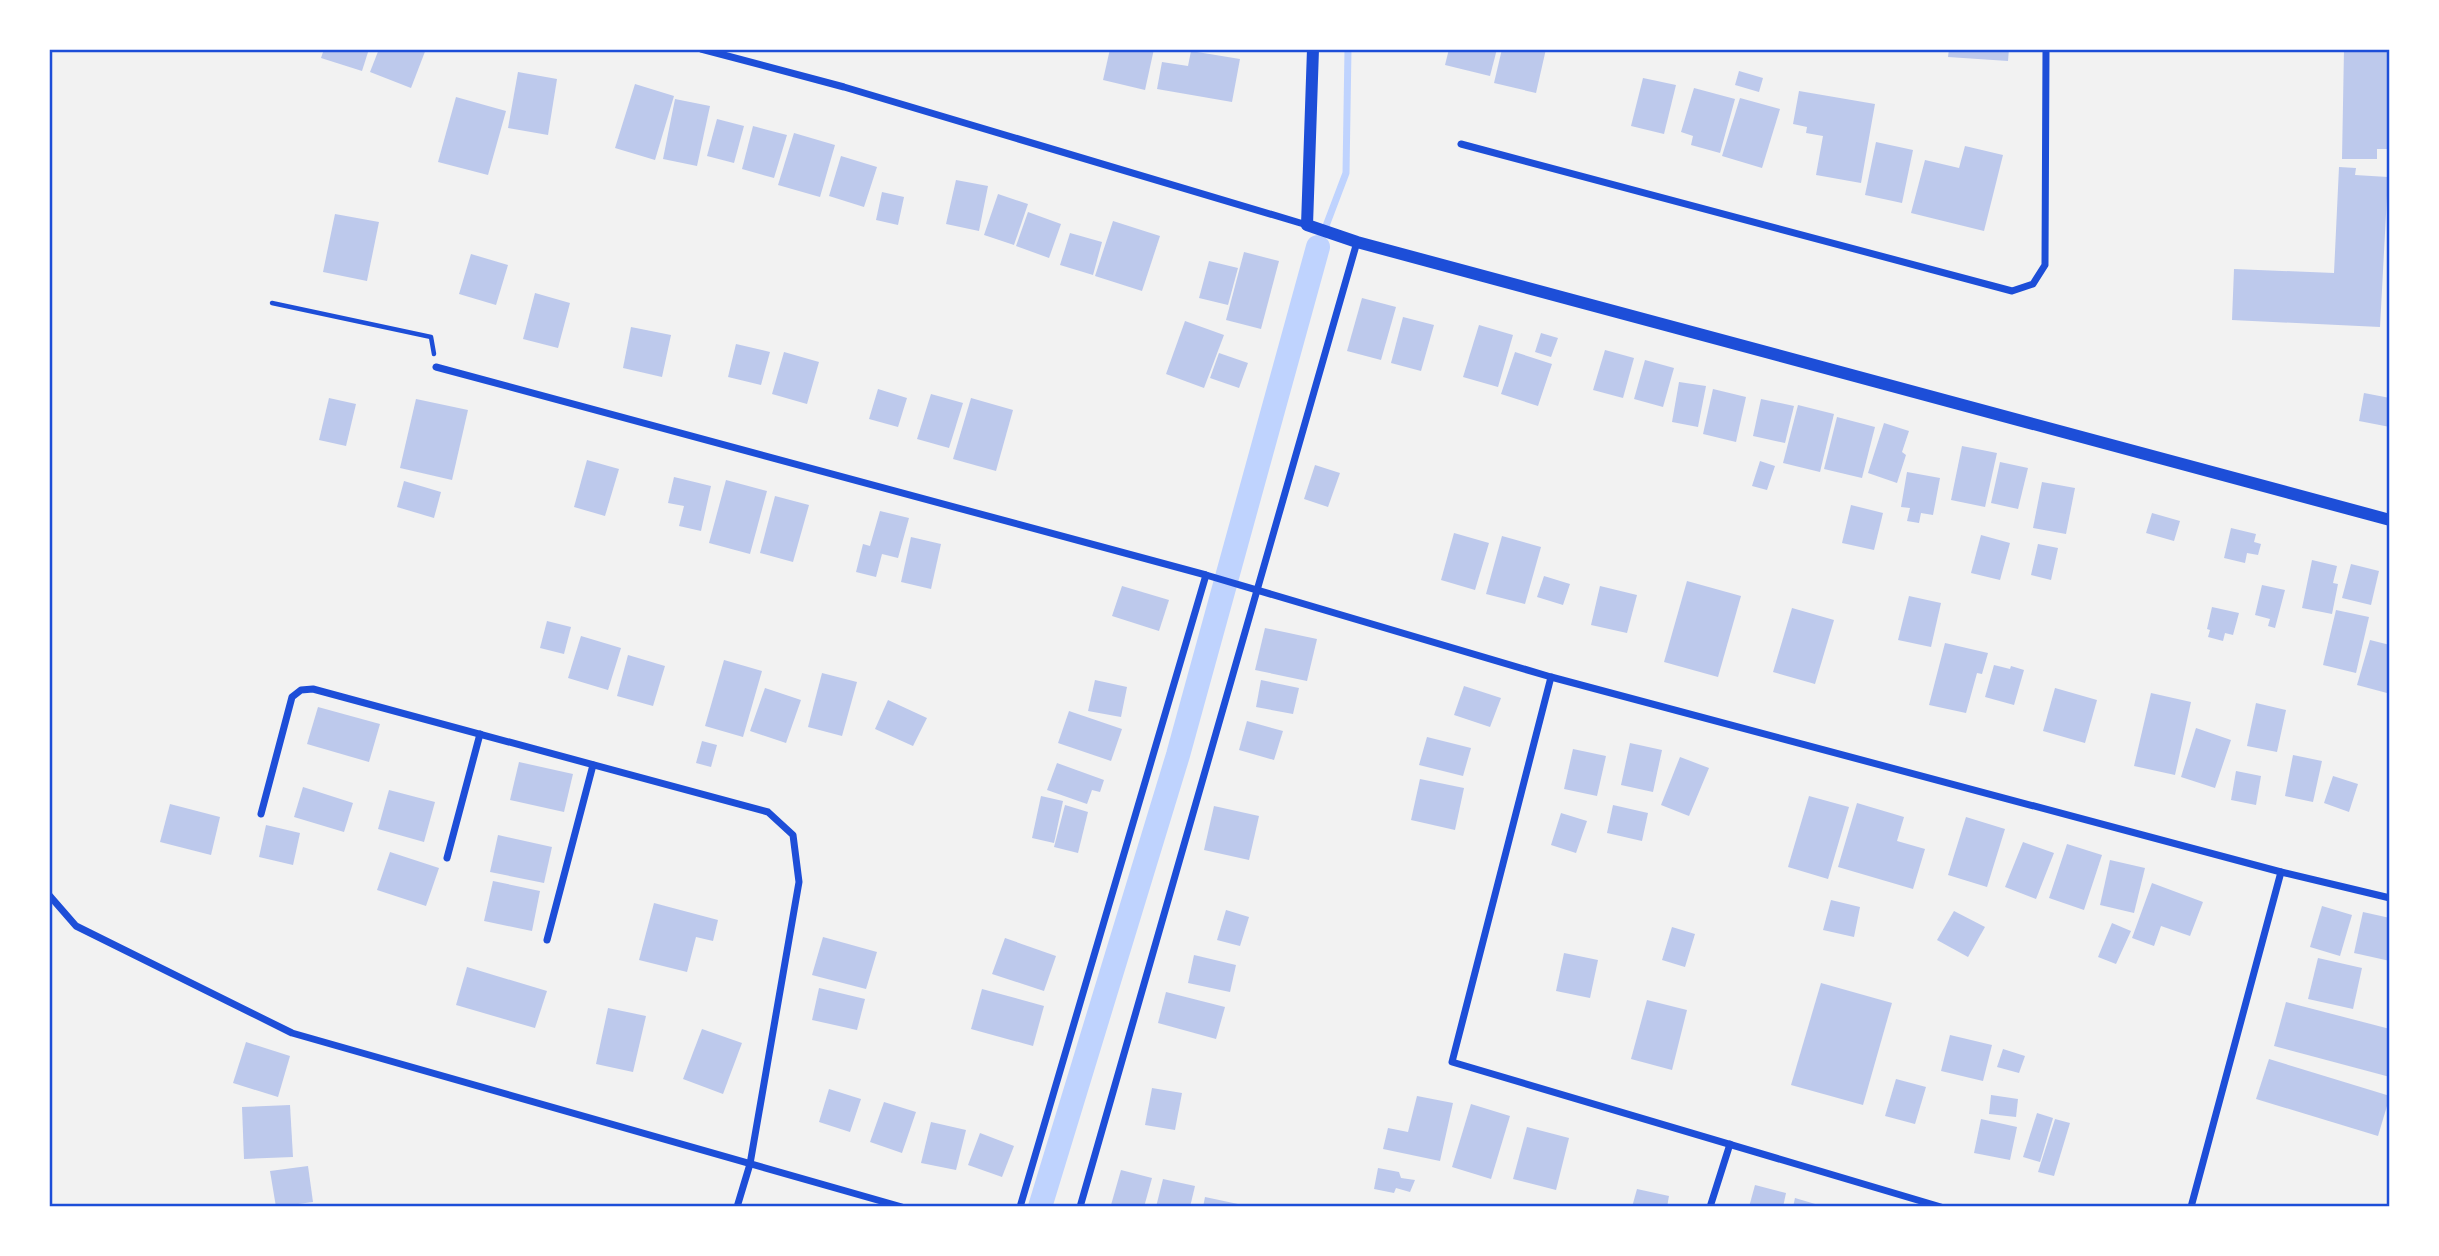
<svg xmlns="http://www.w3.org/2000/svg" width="2439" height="1256" viewBox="0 0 2439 1256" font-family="Overpass,sans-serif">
<rect width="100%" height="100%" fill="#f2f2f2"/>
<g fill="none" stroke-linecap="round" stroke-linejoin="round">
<path stroke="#bfd3fe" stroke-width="7" d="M1318,247L1346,173L1348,49"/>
<path stroke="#bfd3fe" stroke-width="24" d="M1040,1207L1178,755L1318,247"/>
</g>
<g fill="#bdc9ec">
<path d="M324,49H369L362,71L321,58Z"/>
<path d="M379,49H426L411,88L370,72Z"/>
<path d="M1110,49H1154L1145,90L1103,80Z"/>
<path d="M1449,49H1497L1490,76L1445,65Z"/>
<path d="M1502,49H1546L1536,93L1494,83Z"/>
<path d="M1949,49H2009L2008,61L1948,57Z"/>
<path d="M2344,49H2390V149H2377V159H2342Z"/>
<path d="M1191,51L1240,59L1232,102L1157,89L1162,62L1188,66Z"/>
<path d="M1739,71L1763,78L1759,92L1735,85Z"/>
<path d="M518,72L557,79L548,135L508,128Z"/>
<path d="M1643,78L1676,85L1664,134L1631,126Z"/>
<path d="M635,84L674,96L655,160L615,148Z"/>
<path d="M1694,88L1735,99L1720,153L1691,145L1693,136L1681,132Z"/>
<path d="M1799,91L1875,104L1861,183L1816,175L1823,136L1806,133L1807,127L1793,124Z"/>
<path d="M456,97L506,111L488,175L438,162Z"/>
<path d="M1740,98L1780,109L1762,168L1722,156Z"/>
<path d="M675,99L710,106L697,166L663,159Z"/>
<path d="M717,119L744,126L734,163L707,156Z"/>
<path d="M753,126L787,135L774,178L742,169Z"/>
<path d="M794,133L835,145L820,197L778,185Z"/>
<path d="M1876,142L1913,150L1902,203L1865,195Z"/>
<path d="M1965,146L2003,155L1984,231L1911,213L1925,160L1959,168Z"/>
<path d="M841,156L877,167L864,207L829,196Z"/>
<path d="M2339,167L2356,168L2355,175L2388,177L2380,327L2232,320L2234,269L2334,273Z"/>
<path d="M956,180L988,186L979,231L946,224Z"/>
<path d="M882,192L904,197L898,225L876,220Z"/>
<path d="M998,194L1028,204L1014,245L984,235Z"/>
<path d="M1028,212L1061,224L1049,258L1016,246Z"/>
<path d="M335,214L379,222L367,281L323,272Z"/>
<path d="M1113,221L1160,236L1142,291L1095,276Z"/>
<path d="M1070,233L1102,242L1093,275L1060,265Z"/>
<path d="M1244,252L1279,261L1261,329L1226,320Z"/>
<path d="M471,254L508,265L496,305L459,294Z"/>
<path d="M1209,261L1238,268L1228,305L1199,298Z"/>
<path d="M535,293L570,303L558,348L523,339Z"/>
<path d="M1362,298L1396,307L1381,360L1347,351Z"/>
<path d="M1403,317L1434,325L1421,371L1391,363Z"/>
<path d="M1185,321L1224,335L1204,388L1166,374Z"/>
<path d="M1479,325L1513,335L1498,387L1463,377Z"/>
<path d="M631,327L671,335L662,377L623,368Z"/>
<path d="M1541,333L1558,338L1551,357L1535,352Z"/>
<path d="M736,344L770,352L761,385L728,377Z"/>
<path d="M1605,350L1634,358L1623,398L1593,390Z"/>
<path d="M784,352L819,362L807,404L772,394Z"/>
<path d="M1515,352L1552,364L1538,406L1501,394Z"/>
<path d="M1219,353L1248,363L1239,388L1210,378Z"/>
<path d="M1645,360L1674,368L1663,407L1634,399Z"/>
<path d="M1679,382L1706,386L1698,427L1672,422Z"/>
<path d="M878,389L907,398L898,427L869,419Z"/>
<path d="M1713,389L1746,397L1736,442L1703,434Z"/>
<path d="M2364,393L2390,398V427L2359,421Z"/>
<path d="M931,394L963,403L949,448L917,439Z"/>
<path d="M329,398L356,404L346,446L319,440Z"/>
<path d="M971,398L1013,410L996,471L953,459Z"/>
<path d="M416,399L468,410L452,480L400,468Z"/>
<path d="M1761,399L1794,406L1785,443L1753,436Z"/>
<path d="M1798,405L1834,414L1820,472L1783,463Z"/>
<path d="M1837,417L1875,427L1862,478L1824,469Z"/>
<path d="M1884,423L1909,431L1902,452L1906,455L1897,483L1868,473Z"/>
<path d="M1962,446L1997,453L1985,507L1951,500Z"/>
<path d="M587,460L619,469L605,516L574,507Z"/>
<path d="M1760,461L1775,466L1767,490L1752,486Z"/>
<path d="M2000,462L2028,468L2018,509L1991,503Z"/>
<path d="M1315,465L1340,473L1328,507L1304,499Z"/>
<path d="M1907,472L1940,478L1933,515L1921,513L1919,523L1907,521L1910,508L1901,507Z"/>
<path d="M674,477L711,486L701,531L679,526L684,506L668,503Z"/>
<path d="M726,480L767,491L750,554L709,543Z"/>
<path d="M404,481L441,492L434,518L397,507Z"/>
<path d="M2042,482L2075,488L2066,534L2033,528Z"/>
<path d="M775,496L809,505L793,562L760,553Z"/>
<path d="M1851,505L1883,513L1874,550L1842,543Z"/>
<path d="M880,511L909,518L898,558L882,554L876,577L856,572L863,544L870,546Z"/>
<path d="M2152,513L2180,521L2174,541L2146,533Z"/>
<path d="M2231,528L2256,534L2254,542L2261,544L2258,555L2247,553L2245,563L2224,558Z"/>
<path d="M1454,533L1489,543L1475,590L1441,580Z"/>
<path d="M1981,535L2010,543L2000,580L1971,573Z"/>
<path d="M1502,536L1541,547L1525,604L1486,594Z"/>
<path d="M911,537L941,544L931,589L901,582Z"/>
<path d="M2038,544L2058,548L2051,580L2031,575Z"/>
<path d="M2312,560L2337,566L2333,583L2338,584L2332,614L2302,608Z"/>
<path d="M2351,564L2379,571L2371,605L2342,598Z"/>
<path d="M1544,576L1570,584L1563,605L1537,597Z"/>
<path d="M1687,581L1741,596L1718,677L1664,662Z"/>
<path d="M2262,585L2285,590L2275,628L2268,626L2270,619L2255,615Z"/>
<path d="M1122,586L1169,600L1159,631L1112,616Z"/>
<path d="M1600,586L1637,595L1627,633L1591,625Z"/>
<path d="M1909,596L1941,603L1931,647L1898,640Z"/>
<path d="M2212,607L2239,613L2233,635L2225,633L2223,641L2208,637L2210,630L2207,629Z"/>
<path d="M1792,608L1834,620L1815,684L1773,672Z"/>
<path d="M2336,610L2369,617L2356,673L2323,665Z"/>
<path d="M547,621L571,627L564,654L540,648Z"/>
<path d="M1265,628L1317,639L1307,681L1255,670Z"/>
<path d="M581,636L621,648L608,690L568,678Z"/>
<path d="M2370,640L2390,645V682L2387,693L2357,685Z"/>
<path d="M1945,643L1988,653L1982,674L1977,673L1966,713L1929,705Z"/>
<path d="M628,655L665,666L653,706L617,696Z"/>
<path d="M724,660L762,671L743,737L705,726Z"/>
<path d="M1994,665L2010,669L2011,666L2024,670L2014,705L1985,697Z"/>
<path d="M822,673L857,682L842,736L808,727Z"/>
<path d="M1095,680L1127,687L1121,717L1088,711Z"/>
<path d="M1261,680L1299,688L1293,714L1256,707Z"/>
<path d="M1464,686L1501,698L1490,727L1454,715Z"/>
<path d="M765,688L801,700L786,743L750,731Z"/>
<path d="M2055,688L2097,700L2085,743L2043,731Z"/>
<path d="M2151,693L2191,702L2175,775L2134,766Z"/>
<path d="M888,700L927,718L913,746L875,729Z"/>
<path d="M2256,703L2286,710L2277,752L2247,746Z"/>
<path d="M318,707L380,724L369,762L307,744Z"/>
<path d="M1069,711L1122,729L1111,761L1058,743Z"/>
<path d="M1247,721L1283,731L1274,760L1239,750Z"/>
<path d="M2196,728L2231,740L2215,788L2181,777Z"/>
<path d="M1427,737L1471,748L1463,776L1419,765Z"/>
<path d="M702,741L717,745L711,767L696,763Z"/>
<path d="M1630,743L1662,750L1653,792L1621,785Z"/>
<path d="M1573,749L1606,756L1597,796L1564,789Z"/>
<path d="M2293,755L2322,761L2313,802L2285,796Z"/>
<path d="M1680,757L1709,768L1689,816L1661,805Z"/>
<path d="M519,762L573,774L564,812L510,800Z"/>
<path d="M1057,763L1104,780L1100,792L1092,790L1087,804L1047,790Z"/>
<path d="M2236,771L2261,776L2256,805L2231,800Z"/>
<path d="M2333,776L2358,784L2349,812L2324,803Z"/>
<path d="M1420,779L1464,788L1455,830L1411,820Z"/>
<path d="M303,787L353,803L344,832L294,817Z"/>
<path d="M389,790L435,802L424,842L378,829Z"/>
<path d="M1041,796L1063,801L1054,843L1032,838Z"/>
<path d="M1809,796L1849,807L1828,879L1788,867Z"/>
<path d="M1857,803L1904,817L1897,841L1925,849L1913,889L1838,867Z"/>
<path d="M170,804L220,817L211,855L160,842Z"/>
<path d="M1065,805L1088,812L1078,853L1054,847Z"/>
<path d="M1613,805L1648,813L1642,841L1607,833Z"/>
<path d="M1214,806L1259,816L1249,860L1204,850Z"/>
<path d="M1561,813L1587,821L1576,853L1551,845Z"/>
<path d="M1966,817L2005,829L1987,887L1948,875Z"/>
<path d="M266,825L300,833L293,865L259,857Z"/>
<path d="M498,835L552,847L544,883L490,872Z"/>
<path d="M2023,842L2054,853L2036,899L2005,887Z"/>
<path d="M2067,844L2102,855L2084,910L2049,898Z"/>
<path d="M390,852L439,868L426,906L377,890Z"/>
<path d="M2110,860L2145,868L2134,913L2100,905Z"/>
<path d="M493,881L540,891L532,931L484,921Z"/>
<path d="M2152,883L2203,902L2190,936L2161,926L2154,946L2132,938Z"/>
<path d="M1831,900L1860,907L1854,937L1823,930Z"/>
<path d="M654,903L718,920L713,941L696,937L687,972L639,960Z"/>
<path d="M2322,906L2352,915L2340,956L2310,947Z"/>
<path d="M1226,910L1249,917L1240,946L1217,940Z"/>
<path d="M1954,911L1985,927L1968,957L1937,940Z"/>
<path d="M2363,912L2390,918V961L2354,953Z"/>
<path d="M2112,923L2131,931L2116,964L2098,957Z"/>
<path d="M1672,927L1695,934L1685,967L1662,960Z"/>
<path d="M823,937L877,952L866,989L812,975Z"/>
<path d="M1005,938L1056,956L1044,991L992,974Z"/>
<path d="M1564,953L1598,960L1590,998L1556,991Z"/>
<path d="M1194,955L1236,965L1230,992L1188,983Z"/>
<path d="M2318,958L2362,968L2353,1009L2308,999Z"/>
<path d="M467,967L547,991L535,1028L456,1005Z"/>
<path d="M1821,983L1892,1003L1863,1105L1791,1085Z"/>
<path d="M819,988L865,999L857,1030L812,1020Z"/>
<path d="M982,989L1044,1006L1033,1046L971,1029Z"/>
<path d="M1166,992L1225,1007L1216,1039L1158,1023Z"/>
<path d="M1647,1000L1687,1010L1672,1070L1631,1059Z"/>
<path d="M2286,1002L2390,1029V1077L2274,1046Z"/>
<path d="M608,1008L646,1016L633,1072L596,1064Z"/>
<path d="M702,1029L742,1043L723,1094L683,1079Z"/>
<path d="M1950,1035L1992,1045L1983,1081L1941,1071Z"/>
<path d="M246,1042L290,1056L278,1097L233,1083Z"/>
<path d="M2003,1049L2025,1056L2019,1073L1997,1067Z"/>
<path d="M2269,1059L2390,1096L2378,1136L2256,1099Z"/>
<path d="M1896,1079L1926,1087L1915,1124L1885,1116Z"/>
<path d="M1152,1088L1182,1093L1175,1130L1145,1125Z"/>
<path d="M829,1089L861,1099L850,1132L819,1122Z"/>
<path d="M1991,1095L2018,1099L2016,1117L1989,1114Z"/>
<path d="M1417,1096L1453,1103L1440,1161L1383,1149L1388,1128L1408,1132Z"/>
<path d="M884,1102L916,1112L902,1153L870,1142Z"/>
<path d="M1471,1104L1510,1116L1491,1179L1452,1167Z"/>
<path d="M290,1105L293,1157L244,1159L242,1107Z"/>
<path d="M2037,1113L2053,1118L2040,1162L2023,1157Z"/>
<path d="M1981,1119L2017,1127L2010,1160L1974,1153Z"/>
<path d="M2055,1119L2070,1123L2054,1176L2038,1172Z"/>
<path d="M931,1122L966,1130L956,1170L921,1163Z"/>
<path d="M1527,1127L1569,1138L1556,1190L1513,1179Z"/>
<path d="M980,1133L1014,1146L1002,1177L968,1165Z"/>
<path d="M308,1166L313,1202L276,1207L270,1171Z"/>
<path d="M1378,1168L1399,1172L1401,1178L1415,1180L1410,1192L1396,1188L1394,1193L1374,1189Z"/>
<path d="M1121,1170L1152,1178L1144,1207L1111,1205Z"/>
<path d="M1163,1179L1195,1186L1190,1207H1156Z"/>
<path d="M1755,1185L1786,1193L1783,1207H1749Z"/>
<path d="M1637,1189L1669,1196L1667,1207H1632Z"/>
<path d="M1205,1197L1238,1204L1237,1207H1203Z"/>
<path d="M1795,1198L1822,1206V1207H1793Z"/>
</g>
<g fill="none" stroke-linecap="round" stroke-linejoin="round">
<path stroke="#1d4ed8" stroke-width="4.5" d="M272,303L431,337L434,354"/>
<g stroke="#1d4ed8" stroke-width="7">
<path d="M701,49L844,87L1307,225"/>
<path d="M1461,144L2012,291L2033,284L2045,265L2046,49"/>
<path d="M436,367L1206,575L1551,677L2281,872L2390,898"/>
<path d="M1551,677L1452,1062L1941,1207"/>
<path d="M261,814L292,697L301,690L313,689L768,812L793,835L799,882L750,1164L737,1207"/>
<path d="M447,858L480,734"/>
<path d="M49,895L76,926L292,1033L902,1207"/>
<path d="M547,940L593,765"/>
<path d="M1020,1207L1206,575"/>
<path d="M1080,1207L1357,242"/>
<path d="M1710,1207L1730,1144"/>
<path d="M2191,1207L2281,872"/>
</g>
<path stroke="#1d4ed8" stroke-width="12" d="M1313,49L1307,225L1357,242L2390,520"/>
</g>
<rect width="2439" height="1256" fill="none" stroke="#ffffff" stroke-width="102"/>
<rect x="51" y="51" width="2337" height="1154" fill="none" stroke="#1d4ed8" stroke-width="2.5"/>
</svg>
